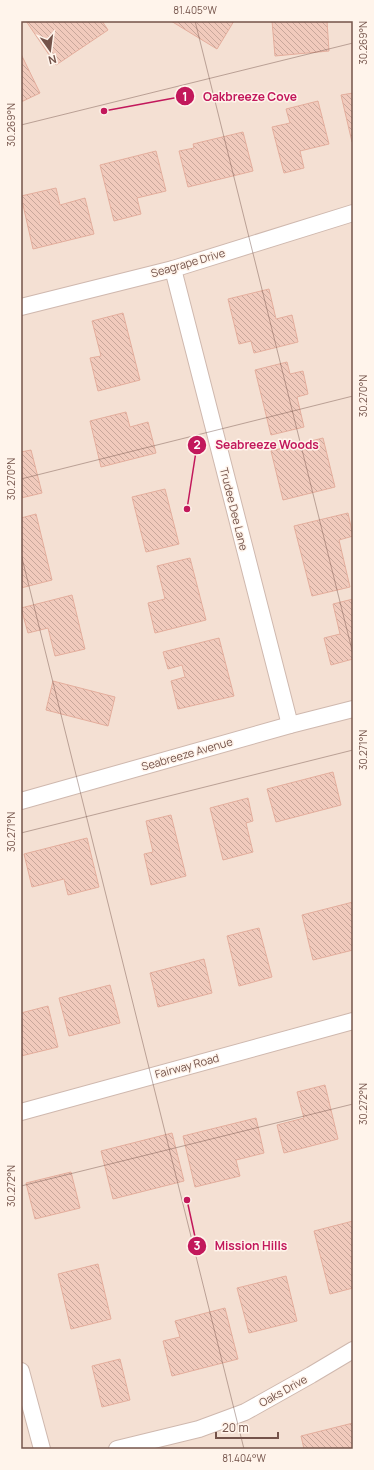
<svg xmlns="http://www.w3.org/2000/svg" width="374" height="1470" viewBox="0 0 374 1470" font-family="Manrope,sans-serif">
<defs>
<pattern id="building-back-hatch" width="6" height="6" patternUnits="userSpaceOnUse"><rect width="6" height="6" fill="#f1cabc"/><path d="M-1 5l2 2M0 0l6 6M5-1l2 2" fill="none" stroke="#c8a79b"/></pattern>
</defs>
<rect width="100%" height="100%" fill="#fcefe4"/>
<rect fill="#f4e0d3" x="21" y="21" width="332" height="1428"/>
<g fill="url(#building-back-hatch)" stroke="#e4ae9d">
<path d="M26,21H102L108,30L56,65Z"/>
<path d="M171,21H234L217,49Z"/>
<path d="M272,21H327L329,51L275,56Z"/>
<path d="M21,54L40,93L21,102Z"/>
<path d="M353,93V142H352L341,95Z"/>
<path d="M318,101L329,144L300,151L304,168L284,173L272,127L290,123L286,109Z"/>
<path d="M243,132L253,171L188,187L179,151L194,148L193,144Z"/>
<path d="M156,151L166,191L137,198L141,214L114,221L100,165Z"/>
<path d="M56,188L60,205L85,198L94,234L33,249L21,196Z"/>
<path d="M269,289L276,319L292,315L298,342L254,353L251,341L239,344L228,299Z"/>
<path d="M123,313L140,380L98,391L90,358L101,356L92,321Z"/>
<path d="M287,362L290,374L303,371L308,394L297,397L304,427L271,435L255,370Z"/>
<path d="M126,412L130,427L148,422L156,453L101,467L90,421Z"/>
<path d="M323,438L335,487L283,500L271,451Z"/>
<path d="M31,450L42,493L21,498V452Z"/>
<path d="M165,489L179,544L146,552L132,497Z"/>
<path d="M348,513L353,536L339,540L350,587L312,596L294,526Z"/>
<path d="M36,514L52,580L21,588V518Z"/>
<path d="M190,558L206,620L155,633L148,603L165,599L157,566Z"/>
<path d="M72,595L85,649L55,656L48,628L28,633L21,608Z"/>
<path d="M353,599V659L331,665L324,638L340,634L333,604Z"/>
<path d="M219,638L234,696L178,709L171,681L185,677L182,665L168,669L163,652Z"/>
<path d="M53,681L115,697L108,726L46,710Z"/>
<path d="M333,772L341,805L276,822L267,789Z"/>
<path d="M248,798L253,821L246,823L253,852L223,860L210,808Z"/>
<path d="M171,815L186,876L151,885L144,854L153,852L146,821Z"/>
<path d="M87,838L99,887L68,895L64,879L32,887L24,854Z"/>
<path d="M353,902V950L313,960L302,915Z"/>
<path d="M259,928L272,977L239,986L227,936Z"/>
<path d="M204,959L212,993L158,1007L150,973Z"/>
<path d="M110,985L120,1023L69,1036L59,998Z"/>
<path d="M48,1006L58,1047L21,1056V1013Z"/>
<path d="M325,1085L338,1139L284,1153L277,1125L304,1118L297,1092Z"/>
<path d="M256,1118L264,1153L236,1160L240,1176L195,1187L183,1136Z"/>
<path d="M172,1133L184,1181L113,1199L101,1151Z"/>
<path d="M71,1172L80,1208L35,1219L26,1183Z"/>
<path d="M353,1221V1256L351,1257L353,1265V1288L330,1294L314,1231Z"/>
<path d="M98,1264L111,1319L71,1329L58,1274Z"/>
<path d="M286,1276L297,1321L249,1333L237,1288Z"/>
<path d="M225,1308L238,1359L172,1376L163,1341L180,1337L175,1321Z"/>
<path d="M120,1359L130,1400L102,1407L92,1366Z"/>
<path d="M353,1423V1449H304L301,1436Z"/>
</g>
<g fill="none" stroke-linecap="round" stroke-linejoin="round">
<g stroke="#cfb8ae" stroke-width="18">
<g id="street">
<path d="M173,269L290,725"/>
<path d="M21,307L173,269L353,213"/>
<path d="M21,801L290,725L353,709"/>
<path d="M21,1112L353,1021"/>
<path d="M21,1371L42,1449"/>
<path d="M117,1449L199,1429L245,1412L311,1375L353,1350"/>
</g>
</g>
<use href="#street" stroke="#fff" stroke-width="16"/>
</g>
<path fill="none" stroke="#74534a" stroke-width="1" stroke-opacity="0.45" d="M195,21L353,654M21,125L353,43M21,479L353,396M21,554L244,1449M21,833L353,750M21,1186L353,1104"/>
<g text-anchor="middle" stroke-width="3" stroke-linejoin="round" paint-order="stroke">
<g font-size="11" fill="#74534a" stroke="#fff4eb">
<text transform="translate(188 263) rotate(-16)" y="4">Seagrape Drive</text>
<text transform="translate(234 509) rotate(76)" y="4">Trudee Dee Lane</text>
<text transform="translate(187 754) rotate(-16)" y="4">Seabreeze Avenue</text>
<text transform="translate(187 1066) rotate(-15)" y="4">Fairway Road</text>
<text transform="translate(283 1391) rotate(-29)" y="4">Oaks Drive</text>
</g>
</g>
<path fill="none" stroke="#c2185b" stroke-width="1.5" d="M104 111L185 96M187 509L197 445M187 1200L197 1246"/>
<g fill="#c2185b" stroke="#fff4eb" stroke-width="1.5">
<circle cx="104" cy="111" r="4"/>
<circle cx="187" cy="509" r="4"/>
<circle cx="187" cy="1200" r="4"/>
<circle cx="185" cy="96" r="10"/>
<circle cx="197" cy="445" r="10"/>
<circle cx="197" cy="1246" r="10"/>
</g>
<g font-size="12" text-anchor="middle" font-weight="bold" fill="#fff">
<text x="185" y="101">1</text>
<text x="197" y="449">2</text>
<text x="197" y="1250">3</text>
</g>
<g font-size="12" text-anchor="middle" font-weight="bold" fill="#c2185b" stroke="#fff4eb" stroke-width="3" stroke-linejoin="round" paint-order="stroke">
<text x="250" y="101">Oakbreeze Cove</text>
<text x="267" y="449">Seabreeze Woods</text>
<text x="251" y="1250">Mission Hills</text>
</g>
<rect width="374" height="1470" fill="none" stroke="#fff4eb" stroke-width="44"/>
<g transform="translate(50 50) rotate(166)" stroke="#fff4eb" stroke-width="3" paint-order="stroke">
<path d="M0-3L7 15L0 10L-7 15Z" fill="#74534a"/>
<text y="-6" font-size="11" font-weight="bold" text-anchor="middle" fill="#74534a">N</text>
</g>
<path d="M216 1432v6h62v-6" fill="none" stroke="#74534a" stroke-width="2"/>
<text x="222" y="1432" font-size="12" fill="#74534a" stroke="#fff4eb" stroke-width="3" paint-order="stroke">20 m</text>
<rect x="22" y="22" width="330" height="1426" fill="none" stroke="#74534a" stroke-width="1.5"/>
<g font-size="10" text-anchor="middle" fill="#74534a">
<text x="195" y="14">81.405°W</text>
<text transform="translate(363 43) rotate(-90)" y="4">30.269°N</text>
<text transform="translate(11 125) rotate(-90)" y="4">30.269°N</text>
<text transform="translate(363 396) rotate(-90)" y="4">30.270°N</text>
<text transform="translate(11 479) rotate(-90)" y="4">30.270°N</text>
<text transform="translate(363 750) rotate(-90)" y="4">30.271°N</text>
<text transform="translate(11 832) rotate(-90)" y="4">30.271°N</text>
<text transform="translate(363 1104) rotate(-90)" y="4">30.272°N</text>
<text transform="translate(11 1186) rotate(-90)" y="4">30.272°N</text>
<text x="244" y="1462">81.404°W</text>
</g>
</svg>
